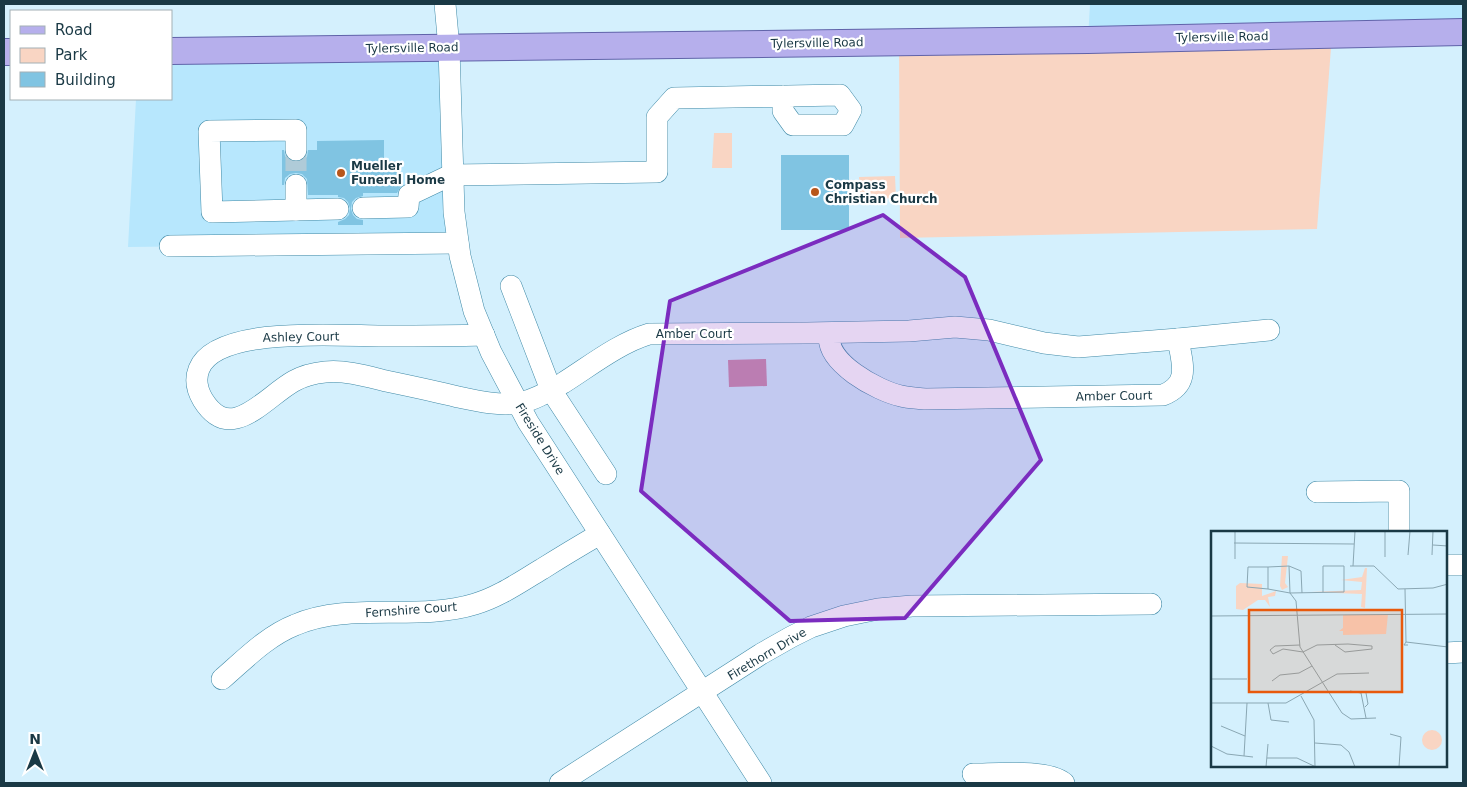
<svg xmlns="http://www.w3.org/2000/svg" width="1467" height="787" viewBox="0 0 1467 787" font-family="'DejaVu Sans',sans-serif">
<rect width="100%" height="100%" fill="#d4f0fd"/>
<g fill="#b7e7fd">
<path d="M1090,4H1463V32L1088,40Z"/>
<path d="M449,48L458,243L128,247L136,99H171V51Z"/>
</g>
<g fill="#f9d5c3">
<path d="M1332,35L1317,229L900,238L899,42Z"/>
<path d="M714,133H732V168H712Z"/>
<path d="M895,176L896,198L860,200L859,177Z"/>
</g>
<path fill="#cb91af" d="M766,359L767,386L729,387L728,360Z"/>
<g fill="#80c4e2">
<path d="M384,140V161H401V186L397,193H363V196L356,198L352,202L351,209L353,215L357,219L363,220V225H338V222L345,219L349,215L350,208L348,202L344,198L338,197V195H308L307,179L302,174L296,173L290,174L285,178L284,185H282V150H284L285,156L289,161L296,162L302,161L307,157L308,150H317V141Z"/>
<rect x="781" y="155" width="68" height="75"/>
</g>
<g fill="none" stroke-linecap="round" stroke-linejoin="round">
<path stroke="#afcbd8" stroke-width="21" stroke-dasharray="21 11" stroke-linecap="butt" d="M296,150V185"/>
<g stroke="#408aa7" stroke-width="22">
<g id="minor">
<path d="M445,4L449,48L454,212L460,256L474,311L491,352L528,422L761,783"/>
<path d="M296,150V130L209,131L212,212L338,209"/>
<path d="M296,185V210"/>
<path d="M363,208L408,207L409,195L451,175L657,172V117L674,98L840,95L851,110L843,125H793L783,111V96"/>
<path d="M170,246L458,243"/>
<path d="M511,286L551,390L606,474"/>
<path d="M484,335C450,336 416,336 382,336C342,336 216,325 199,369C195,379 197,390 203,400C231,445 265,397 294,381C303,376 315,373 325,372C346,370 366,376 386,381C410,386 434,391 458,397C477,401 498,406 519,403C535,400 549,391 563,383C590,366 619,343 649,334L807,333L909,331L955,327L989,330L1044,343L1078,347L1178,339C1182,363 1191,384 1163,395L925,399C917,398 909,398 901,396C878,391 823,362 830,333"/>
<path d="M1178,339L1269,330"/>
<path d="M1317,492L1399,491V532"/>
<path d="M1446,565H1463"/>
<path d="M1446,653L1463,652"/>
<path d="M222,679C244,660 267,636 295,625C351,601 417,622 475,604C499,597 520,582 542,569C561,557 581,545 600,534"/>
<path d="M973,774C995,774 1048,769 1064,783"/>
<path d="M560,783L761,654L791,637L811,627L844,616L878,609L912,606L1151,604"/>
</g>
</g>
<g stroke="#6063a9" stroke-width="28">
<g id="major">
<path d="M171,51L1088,40L1463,32"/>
<path d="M4,52H11"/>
</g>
</g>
<use href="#minor" stroke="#fff" stroke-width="21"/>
<use href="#major" stroke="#b6afec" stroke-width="26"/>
</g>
<path fill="#7b2cbf" fill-opacity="0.2" stroke="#7b2cbf" stroke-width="4" stroke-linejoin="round" d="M883,215L965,277L1041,460L905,618L790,621L641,491L670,301Z"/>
<g fill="#b8561a" stroke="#fff" stroke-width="2">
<circle cx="341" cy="173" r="5"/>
<circle cx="815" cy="192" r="5"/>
</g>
<g text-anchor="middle" stroke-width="4.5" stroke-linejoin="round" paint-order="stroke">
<g font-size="12" fill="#1a3945" stroke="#fff">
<text transform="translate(1222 37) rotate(-1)" y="4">Tylersville Road</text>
<text transform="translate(817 43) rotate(-1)" y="4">Tylersville Road</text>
<text transform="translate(412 48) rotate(-1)" y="4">Tylersville Road</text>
<text x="694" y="338">Amber Court</text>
<text transform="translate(301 337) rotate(-1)" y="4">Ashley Court</text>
<text transform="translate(1114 396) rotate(-1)" y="4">Amber Court</text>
<text transform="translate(540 439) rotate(58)" y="4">Fireside Drive</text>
<text transform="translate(411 610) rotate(-4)" y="4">Fernshire Court</text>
<text transform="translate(767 654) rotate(-31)" y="4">Firethorn Drive</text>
</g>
<g font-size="12" font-weight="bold" fill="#1a3945" stroke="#fff" text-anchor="start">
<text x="351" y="170">Mueller<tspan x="351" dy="14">Funeral Home</tspan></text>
<text x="825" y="189">Compass<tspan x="825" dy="14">Christian Church</tspan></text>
</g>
</g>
<g transform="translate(1211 531)">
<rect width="236" height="236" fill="#d4f0fd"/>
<path d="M71,25H77L74,52L77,56L71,59L69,55ZM154,37H156L154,77L150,76L151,63L100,61L150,59L151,51L130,49L151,46ZM29,52L51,53V65L65,60L64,65L57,66L59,76L54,69H47L32,79L25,78V55ZM177,83L175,103L132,104V100H128L132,97V84ZM211 209a10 10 0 1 1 20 0a10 10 0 1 1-20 0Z" fill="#f9d5c3"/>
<path fill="none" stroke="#8aa7b3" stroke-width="1" d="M174,0V26M23,12L143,13M222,14L237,15M197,24L199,0M221,24L222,0M24,28V0M78,35L57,36V58L79,62L133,61V35H112V61M139,35H163L187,58L222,57L237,53M142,35L144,0M57,36H37L36,56L57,58M194,58L195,111M79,62L85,70L89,116L131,182L140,188L165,187M79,62L78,35L90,40L91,62M0,85L237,83M89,114L64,115L59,119L62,123L72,118L92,121L106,114L137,113L161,115V118L134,121L124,114M197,114H193L195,111L237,116M0,148H36M61,150L69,144L88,142L101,135M139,160L150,162L155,187M90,165L103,189L104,236M0,172H75L126,143L158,142M57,172L60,189L78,191M154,176L157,173L155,162M10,195L34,205M179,203L190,206L188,236M104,212L130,214L138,221L144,236M0,215L16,223L42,226M33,225L36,172M56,227H86L105,236M55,236L57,213"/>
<path fill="#e8590c" fill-opacity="0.15" stroke="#e8590c" stroke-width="2.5" d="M38,79H191V161H38Z"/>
<rect width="236" height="236" fill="none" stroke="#1a3945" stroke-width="2.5"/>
</g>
<rect width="1467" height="787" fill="none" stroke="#1a3945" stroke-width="10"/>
<rect x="10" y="10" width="162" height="90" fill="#ffffff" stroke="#a3b0b5"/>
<rect x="20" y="26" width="25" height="8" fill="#b6afec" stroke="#a3b0b5"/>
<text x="55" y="35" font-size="15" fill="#1a3945">Road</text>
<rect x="20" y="48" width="25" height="15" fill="#f9d5c3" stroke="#a3b0b5"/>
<text x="55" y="60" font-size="15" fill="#1a3945">Park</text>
<rect x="20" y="72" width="25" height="15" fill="#80c4e2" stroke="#a3b0b5"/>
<text x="55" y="85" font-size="15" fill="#1a3945">Building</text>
<g transform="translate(35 752)" stroke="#ffffff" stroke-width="4" paint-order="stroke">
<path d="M0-4L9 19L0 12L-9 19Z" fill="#1a3945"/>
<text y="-8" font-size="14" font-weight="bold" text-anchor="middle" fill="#1a3945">N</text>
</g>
</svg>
